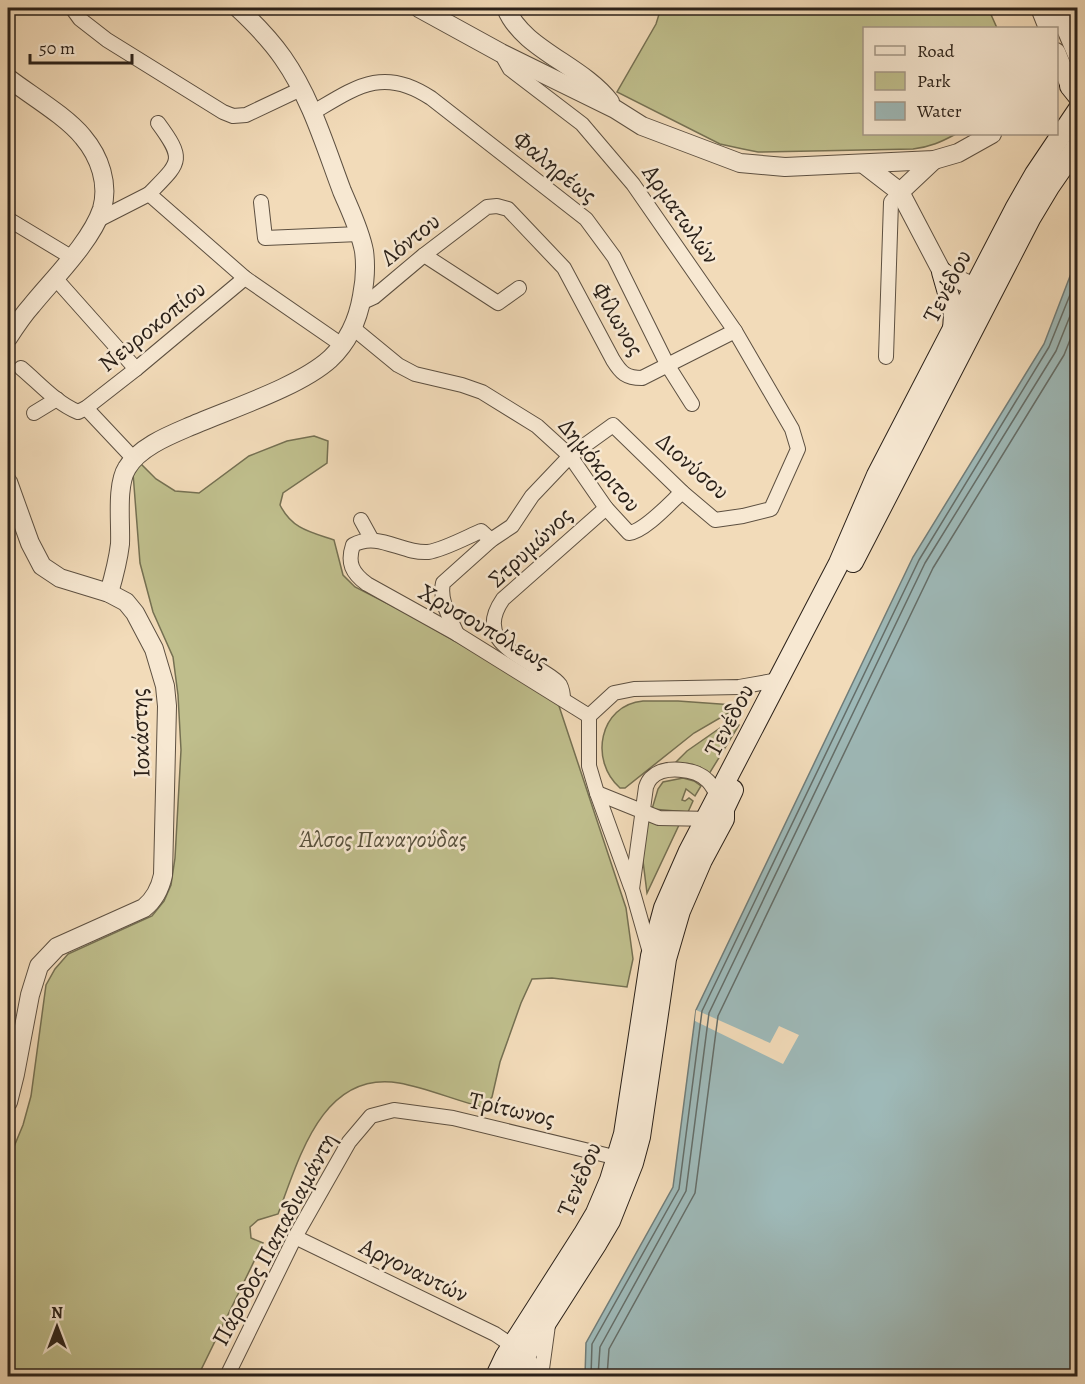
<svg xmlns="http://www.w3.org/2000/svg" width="1085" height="1384" viewBox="0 0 1085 1384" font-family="Alegreya,serif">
<rect width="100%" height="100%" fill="#f2dbb9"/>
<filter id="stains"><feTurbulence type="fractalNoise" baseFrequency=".00333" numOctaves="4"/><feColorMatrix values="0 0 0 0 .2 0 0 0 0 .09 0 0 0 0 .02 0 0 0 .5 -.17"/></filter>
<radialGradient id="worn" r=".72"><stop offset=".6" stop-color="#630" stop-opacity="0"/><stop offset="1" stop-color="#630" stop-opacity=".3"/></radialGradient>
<g fill="#bfbe8c" stroke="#757052" stroke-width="1.5">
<path d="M661,8H988L997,28H864V134H956C941,142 930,147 913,149L758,152L743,149L720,144L617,92L656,24Z"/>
<path d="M314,436L328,441L327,463L283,493L280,505C292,529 310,532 334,540L343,575L355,587L408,614L557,700L626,908L633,959L627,987L552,978L532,979L521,1003L500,1062L492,1097L482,1107C454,1100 427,1088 399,1083C322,1070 299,1159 278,1214L258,1220L250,1227L251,1238L263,1243L198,1376H8V1161L23,1125L31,1096L46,985L55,969L68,954L152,916L164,901L171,885L175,858L181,750L178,695L173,657L153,612L140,563L133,473L140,463L156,479L175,491L199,493L249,456L287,441Z"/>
<path d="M643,701H678L734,705L737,708L694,733L625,788H620C589,761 599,705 643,701Z"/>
<path d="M730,721L739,725L709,774L700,767L676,762L687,751Z"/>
<path d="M683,778L694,781L701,786L695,796L686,789L682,800L685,801L689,798L693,801L688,812L652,809L658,789L663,782Z"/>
<path d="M644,818L662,825H679L647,893L643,861Z"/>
</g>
<path fill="#9eb9b8" stroke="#707c78" stroke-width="1.5" d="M1077,258V1376H585L586,1343L673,1187L696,1010L913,557L1044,344Z"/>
<path fill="#f2dbb9" d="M696,1010L770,1043L779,1026L799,1035L783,1064L695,1021Z"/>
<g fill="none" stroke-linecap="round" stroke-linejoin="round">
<g stroke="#646d68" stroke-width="1.5">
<path d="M591,1376L592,1344L679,1189L702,1011L919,560L1049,347L1078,275"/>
<path d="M598,1376L600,1347L686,1191L709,1013L925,563L1056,351L1078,296"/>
<path d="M607,1376L609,1349L695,1193L718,1016L933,568L1064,355L1078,320"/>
</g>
<g stroke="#5d5041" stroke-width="16">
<g id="minor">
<path d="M72,8L80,19L107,40L223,112L233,116L246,115L301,89"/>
<path d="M312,113C356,87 383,66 431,98L586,219L614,257L668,366L692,404"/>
<path d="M149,194C180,162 186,161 158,123"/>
<path d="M261,202L265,238L359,234"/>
<path d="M8,219L71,257"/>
<path d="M96,221L149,194L245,278L342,345"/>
<path d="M424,255L498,303L519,288"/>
<path d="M55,278L136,369"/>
<path d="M361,303L374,297L424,255L487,207L497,206L508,209L564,268L613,360C621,373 626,378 642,378L735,331"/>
<path d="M353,328L398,365L415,374L462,385L482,392L537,426L570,456L606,508L629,533C645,531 670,503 682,492"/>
<path d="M886,357L891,202L900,192"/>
<path d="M21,368C39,383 56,403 78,412L86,408L136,369L245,278"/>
<path d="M86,408L134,459"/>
<path d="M34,413L57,399"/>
<path d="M361,520L372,540"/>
<path d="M491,540L481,531C467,537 443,550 428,552C402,554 378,531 353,545C347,563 352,573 367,584L457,634L589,716"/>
<path d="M457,634C450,618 439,600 443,583L491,540L512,526L532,496L570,456L613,425L682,492L715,520L743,516L771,509L798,449L792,429L735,331L633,184L582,124L510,69L501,53"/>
<path d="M563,699C563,695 562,689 560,685C556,679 548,675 542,671C513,652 476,638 503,599L606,508"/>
<path d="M589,716L614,693L634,689L739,687L778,680"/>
<path d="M589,716V766L597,793L631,887"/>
<path d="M597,793L659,818L713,819"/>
<path d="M651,956L632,889L646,787C647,784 648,781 651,778C663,765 696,768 708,781C713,786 717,795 720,801"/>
<path d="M295,1237L495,1334L526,1355L539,1376"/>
<path d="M227,1376L295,1237L349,1142L371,1116L394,1110L453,1118L618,1158"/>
<path d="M541,1376L548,1325"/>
</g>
</g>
<g stroke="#5d5041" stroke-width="20">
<g id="tertiary">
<path d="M419,8L501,53L615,109L642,126L740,163L785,167L934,160L958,153L992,134"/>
<path d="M506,8C522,49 582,65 610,102"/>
<path d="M1040,8L1048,28"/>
<path d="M1057,8L1078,57"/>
<path d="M1056,52L1070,86"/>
<path d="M8,78C30,95 66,116 83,137C100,157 109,184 102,209C91,242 53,279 32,305C23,315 15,327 8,338"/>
<path d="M865,165L900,192L942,272L987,293"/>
<path d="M900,192L934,160"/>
<path d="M8,482L30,543L42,566L60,578L109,593L126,602L135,613L154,649L165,686L167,706L163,875C160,889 155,899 144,908L57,947L39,966L30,995L15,1074L8,1102"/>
<path d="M109,593C114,576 118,561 120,544C121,523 116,485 127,468C139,447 170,435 191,426C230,409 299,387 330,359C348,342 358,320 362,296C365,281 366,266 364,251C360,230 350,210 342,191C325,146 311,98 283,58C270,39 254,23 238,8"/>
</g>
</g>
<g stroke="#2b2119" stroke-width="22">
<g id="secondary">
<path d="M1070,86L1078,96"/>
<path d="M942,272L954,314L953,330"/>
<path d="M853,562L1031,217L1049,187L1078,145"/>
<path d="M496,1376L505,1357L583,1235L596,1213L610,1180L624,1134L651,956L664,908L689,851L839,563L877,475L1015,209L1035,174L1078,110"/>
<path d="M514,1376L519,1365L597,1243L610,1221L633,1163L640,1137L666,959L680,911L702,860L724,819V809L733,790"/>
</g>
</g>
<use href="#minor" stroke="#f7e8d2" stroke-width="14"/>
<use href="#tertiary" stroke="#f7e8d2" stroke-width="18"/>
<use href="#secondary" stroke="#f7e8d2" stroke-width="20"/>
</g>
<g text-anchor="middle" stroke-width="5" stroke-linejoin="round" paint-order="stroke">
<g font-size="24" fill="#2b2119" stroke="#f7e8d2">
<text transform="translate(555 167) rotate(39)" y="8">Φαληρέως</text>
<text transform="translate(681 214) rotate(55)" y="8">Αρματωλών</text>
<text transform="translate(410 239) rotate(-39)" y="8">Λόντου</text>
<text transform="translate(947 286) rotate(-63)" y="8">Τενέδου</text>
<text transform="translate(618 319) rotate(60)" y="8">Φίλωνος</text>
<text transform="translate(152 326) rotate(-39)" y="8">Νευροκοπίου</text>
<text transform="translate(600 465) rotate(50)" y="8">Δημόκριτου</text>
<text transform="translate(693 466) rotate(41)" y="8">Διονύσου</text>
<text transform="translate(530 547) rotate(-43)" y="8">Στρυμώνος</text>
<text transform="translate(484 626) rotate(30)" y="8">Χρυσουπόλεως</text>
<text transform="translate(729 720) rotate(-62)" y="8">Τενέδου</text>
<text transform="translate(140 733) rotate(-92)" y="8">Ιοκάστης</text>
<text transform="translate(512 1109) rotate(13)" y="8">Τρίτωνος</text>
<text transform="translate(579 1179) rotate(-67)" y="8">Τενέδου</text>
<text transform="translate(274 1239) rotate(-62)" y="8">Πάροδος Παπαδιαμάντη</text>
<text transform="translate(414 1270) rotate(26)" y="8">Αργοναυτών</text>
</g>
<g font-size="24" font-style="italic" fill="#57503c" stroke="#f7e8d2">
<text x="382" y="847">Άλσος Παναγούδας</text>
</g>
</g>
<rect width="1085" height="1384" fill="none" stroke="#f2dbb9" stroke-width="30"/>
<rect x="9" y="9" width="1067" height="1366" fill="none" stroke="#2b2119" stroke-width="3"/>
<rect x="15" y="15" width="1055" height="1354" fill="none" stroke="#2b2119" stroke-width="1.5"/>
<rect x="863" y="27" width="195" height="108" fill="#f7e8d2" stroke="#a59888" stroke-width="1.5"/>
<rect x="875" y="46" width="30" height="9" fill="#f7e8d2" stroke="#a59888" stroke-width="1.5"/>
<text x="917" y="57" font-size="18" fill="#2b2119">Road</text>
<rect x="875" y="72" width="30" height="18" fill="#bfbe8c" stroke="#a59888" stroke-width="1.5"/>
<text x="917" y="87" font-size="18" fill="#2b2119">Park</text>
<rect x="875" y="102" width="30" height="18" fill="#9eb9b8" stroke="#a59888" stroke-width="1.5"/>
<text x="917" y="117" font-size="18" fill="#2b2119">Water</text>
<g transform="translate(57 1327)" stroke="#f7e8d2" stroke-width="4.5" paint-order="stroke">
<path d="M0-4.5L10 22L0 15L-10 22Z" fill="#2b2119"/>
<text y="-9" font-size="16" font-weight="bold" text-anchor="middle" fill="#2b2119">N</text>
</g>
<path d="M30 54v9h102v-9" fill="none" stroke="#2b2119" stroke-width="3"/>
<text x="39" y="54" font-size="18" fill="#2b2119" stroke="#f7e8d2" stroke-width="4.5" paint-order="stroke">50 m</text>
<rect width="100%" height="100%" filter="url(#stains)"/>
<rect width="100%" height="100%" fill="url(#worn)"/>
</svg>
